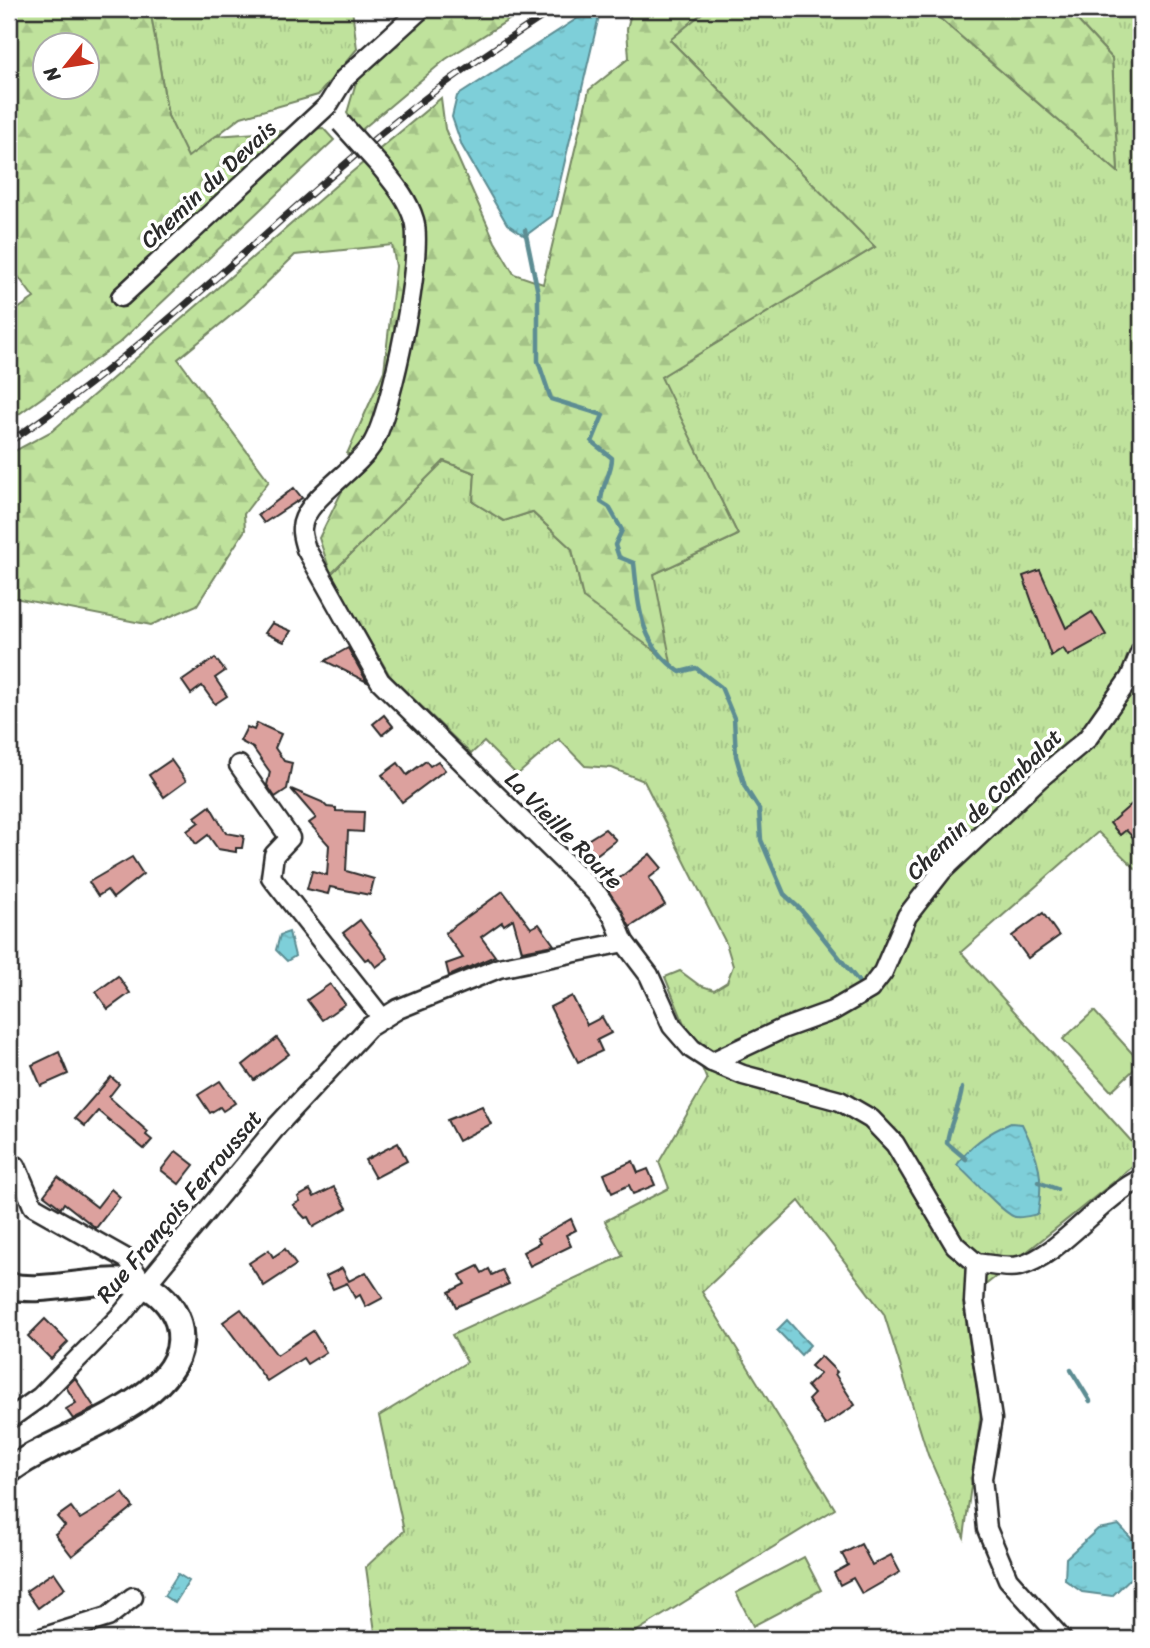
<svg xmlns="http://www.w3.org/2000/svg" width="1150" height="1648" viewBox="0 0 1150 1648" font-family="Sriracha,sans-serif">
<defs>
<pattern id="grass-tufts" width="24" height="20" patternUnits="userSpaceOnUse" patternTransform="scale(1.75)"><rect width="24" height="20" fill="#bfe29c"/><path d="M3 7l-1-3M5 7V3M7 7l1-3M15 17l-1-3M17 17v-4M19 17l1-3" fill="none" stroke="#a4c287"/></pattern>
<pattern id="forest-firs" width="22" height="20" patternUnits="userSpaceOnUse" patternTransform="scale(1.75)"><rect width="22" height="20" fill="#bfe29c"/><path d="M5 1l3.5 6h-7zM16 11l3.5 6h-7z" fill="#a4c287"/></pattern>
<pattern id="water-ripples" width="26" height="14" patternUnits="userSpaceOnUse" patternTransform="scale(1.75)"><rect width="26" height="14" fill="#7ecfd9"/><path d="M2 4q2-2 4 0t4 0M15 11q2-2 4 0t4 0" fill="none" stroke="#6db2ba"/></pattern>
</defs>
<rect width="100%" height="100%" fill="#fff"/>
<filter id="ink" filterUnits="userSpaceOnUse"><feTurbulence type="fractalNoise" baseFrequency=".0143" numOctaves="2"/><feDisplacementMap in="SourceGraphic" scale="14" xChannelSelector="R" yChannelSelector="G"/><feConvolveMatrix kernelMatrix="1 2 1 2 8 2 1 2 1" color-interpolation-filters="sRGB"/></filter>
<g filter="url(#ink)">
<g fill="url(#grass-tufts)" stroke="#758664" stroke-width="2">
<path d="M150,9H352L357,49L318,95L241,117L188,158L168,116Z"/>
<path d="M707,9H929L1118,172L1112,58L1067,9H1141V874L1098,832L961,952L1141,1152V1160L963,1303L981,1413L964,1537L928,1455L884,1314L799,1201L702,1292L835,1509L624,1639H376L366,1567L404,1531L379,1416L467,1362L452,1335L623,1256L605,1221L669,1188L659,1162L707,1080L665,977L680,971L699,985L714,990L727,982L733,966L726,943L644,781L612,768L585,766L559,739L517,775L484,742L471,754L390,676L331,574L443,461L475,473L473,502L504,521L532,512L572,549L583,598L654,574L738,535L660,377L875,247L669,39Z"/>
</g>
<g fill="url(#forest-firs)" stroke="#758664" stroke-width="2" fill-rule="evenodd">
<path d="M9,9H150L168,116L188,157L216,136L323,128L334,140L119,343L9,421V315L34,298L9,264ZM46,46H88V88H46Z"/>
<path d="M434,9H526L446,59L359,132L347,113L357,79Z"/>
<path d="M632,9H707L670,40L875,247L661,377L738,535L654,574L671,663L583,598L572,549L532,512L504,521L473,502L475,473L444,461L331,574L319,538L342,491L366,468L347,454L384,371L396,266L392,245L295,255L245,304L178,359L269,481L244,514L245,530L197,605L151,625L9,597V454L52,431L334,187L441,98L445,129L495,242L514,274L543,284L589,90L629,58L627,29Z"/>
<path d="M929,9H1067L1112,58L1118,172Z"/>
</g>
<g fill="#bfe29c" stroke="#758664" stroke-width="2">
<path d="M1094,1011L1141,1063L1111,1091L1063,1039Z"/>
<path d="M804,1557L821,1590L753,1626L736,1593Z"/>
</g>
<g fill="url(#water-ripples)" stroke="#5d8d93" stroke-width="2">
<path d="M592,9L599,16L552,216L525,236L507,224L462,146L452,117L457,96Z"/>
<path d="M289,932L295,956L287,961L276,950L280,935Z"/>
<path d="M1011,1123L1022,1124C1039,1158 1044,1176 1038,1214C1032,1215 1023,1218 1016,1217C1006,1217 969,1175 957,1165C970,1144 989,1132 1011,1123Z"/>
<path d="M787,1320L810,1345L801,1355L777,1330Z"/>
<path d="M1119,1525L1141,1549V1568L1112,1596L1082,1592L1065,1580L1066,1558L1098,1529Z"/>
<path d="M178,1574L189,1581L175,1603L164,1596Z"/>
</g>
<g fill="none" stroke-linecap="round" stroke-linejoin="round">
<g stroke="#5d8d93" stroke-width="4.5">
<path d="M525,230L538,293V361L551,399L603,415L592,442L612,458C612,473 601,486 601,502L609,507L622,530L615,545L619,557L634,563C639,608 639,644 680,672L696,668L721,687L734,718L736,756L745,787L759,809L761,840L784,894L801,910L858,981"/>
<path d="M962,1088C960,1108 949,1123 947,1143L966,1159"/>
<path d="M1038,1182L1057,1189"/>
<path d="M1071,1370L1090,1401"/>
</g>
</g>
<g fill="#dca19e" stroke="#2b2b2b" stroke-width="2">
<path d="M294,488L302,498L264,523L258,515Z"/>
<path d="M1040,570L1066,628L1092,612L1106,635L1068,656L1063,648L1051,656L1023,576Z"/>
<path d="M272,623L291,631L284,642L265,633Z"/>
<path d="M348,648L367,682L325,661Z"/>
<path d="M215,658L225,671L215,678L227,696L215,704L202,686L191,694L182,681Z"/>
<path d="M384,715L393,726L382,735L373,724Z"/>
<path d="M257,723L281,734L275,748L284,761L292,763L287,789L275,797L267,785L270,772L253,748L240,741L247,727L254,730Z"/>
<path d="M171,760L186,781L164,797L149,775Z"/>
<path d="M426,761L430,766L438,761L445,770L402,802L382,775L398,763L407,775Z"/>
<path d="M291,789L322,802L327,807L336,808V811L364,812L363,832L348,831L346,871L374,879L370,895L330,887L328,894L307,889L312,871L327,875L329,845L309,823L316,818Z"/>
<path d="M1141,796V846L1126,830L1120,835L1110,823Z"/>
<path d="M210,806L226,833L244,836L242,848H236V852L218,849L208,835L196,844L187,831L199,822L195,817Z"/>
<path d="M605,829L616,840L591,859L612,884L650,854L662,868L649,878L665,905L630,927L607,888L570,851Z"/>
<path d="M132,857L143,874L113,898L107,890L98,896L89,882Z"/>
<path d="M503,891L531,928L539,924L554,945L522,951L513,919L504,925L502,922L481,937L495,956L449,976L446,964L463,958L445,933Z"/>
<path d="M1043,913L1059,936L1028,958L1012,936Z"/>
<path d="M360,920L388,958L376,967L369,958L365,960L343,933Z"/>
<path d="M118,976L130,993L108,1009L96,992Z"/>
<path d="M330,984L345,1004L322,1020L307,1000Z"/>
<path d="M572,996L587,1025L602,1017L611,1033L597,1040L602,1051L578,1062L550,1007Z"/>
<path d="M277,1038L289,1054L254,1080L243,1065Z"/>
<path d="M59,1052L68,1074L41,1086L32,1065Z"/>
<path d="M111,1077L119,1084L109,1097L148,1132L146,1135L152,1140L144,1149L98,1111L85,1126L75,1118Z"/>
<path d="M220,1081L235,1103L223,1111L220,1107L210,1113L198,1095Z"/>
<path d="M482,1106L491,1124L458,1141L447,1120Z"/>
<path d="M398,1143L407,1161L375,1178L365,1160Z"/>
<path d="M176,1151L194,1165L179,1184L161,1170Z"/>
<path d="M633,1161L638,1173L648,1169L655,1185L633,1194L629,1185L612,1193L604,1174Z"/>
<path d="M58,1177L97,1207L111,1189L120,1197L96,1228L64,1203L61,1208L44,1195Z"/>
<path d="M334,1187L347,1208L313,1227L308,1217L305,1218L293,1205L300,1201L298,1197L310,1190L314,1197Z"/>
<path d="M571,1219L576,1230L566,1235L571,1246L530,1266L523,1252L540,1243L537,1238Z"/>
<path d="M285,1249L296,1265L264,1286L249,1263L269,1250L273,1257Z"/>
<path d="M478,1266L482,1273L489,1269L492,1275L502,1270L509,1284L456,1307L449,1292L465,1284L460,1275Z"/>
<path d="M342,1268L349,1281L366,1272L383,1298L366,1307L360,1295L355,1298L347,1283L333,1289L326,1276Z"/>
<path d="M241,1309L277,1355L313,1331L326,1352L307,1364L303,1358L267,1381L223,1322Z"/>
<path d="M45,1319L68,1342L51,1359L28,1336Z"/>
<path d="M821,1356L837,1372L835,1374L855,1405L825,1425L808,1400L814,1394L807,1386L820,1374L811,1366Z"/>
<path d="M75,1378L95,1408L73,1419L66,1409L76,1403L66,1387Z"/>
<path d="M123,1493L133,1507L72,1556L55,1534L65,1526L57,1517L71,1507L80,1519Z"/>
<path d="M861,1544L872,1565L891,1555L900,1572L862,1594L853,1578L840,1585L834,1573L848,1565L842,1554Z"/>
<path d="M54,1572L65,1588L38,1608L26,1591Z"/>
</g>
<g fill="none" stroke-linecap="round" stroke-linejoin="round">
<g stroke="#2b2b2b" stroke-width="23">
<g id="minor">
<path d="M380,166C393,182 408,199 414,220C424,254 392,410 373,443C357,471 304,499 302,528C301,534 304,542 306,549L380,681L598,895L613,916L624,942L649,975L672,1026L692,1049L712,1062L743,1075L840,1101L871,1119L895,1144L955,1245L976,1263"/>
<path d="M121,297L328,105L344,79L421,9"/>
<path d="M239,765L290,838L274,855L271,877L382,1018"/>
<path d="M712,1062L782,1029L832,1011L870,989L883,972L907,916L942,871L1040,778L1087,739L1130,678L1141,651"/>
<path d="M16,1166L33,1206L127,1259L144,1285"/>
<path d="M976,1263L974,1302L992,1419L982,1478L987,1529L1008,1579L1062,1639"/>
<path d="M976,1263C989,1264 1007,1269 1019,1266C1059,1257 1101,1197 1141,1179"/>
<path d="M9,1419L40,1397L121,1315L278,1125L369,1027L398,1009L499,968L624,942"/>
<path d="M38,1639L108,1617L133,1597"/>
</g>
</g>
<g stroke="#2b2b2b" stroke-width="30">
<path id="secondary" d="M9,1286C52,1295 104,1273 142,1285C159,1290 173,1307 178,1322C201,1400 53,1434 9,1471"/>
</g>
<use href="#minor" stroke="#fff" stroke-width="18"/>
<use href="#secondary" stroke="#fff" stroke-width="24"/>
<g stroke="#2b2b2b" stroke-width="7">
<path id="rail" d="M9,442C149,349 264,229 394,123C445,81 499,45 554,9"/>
</g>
<use href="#rail" stroke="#fff" stroke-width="4.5" stroke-dasharray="13" stroke-linecap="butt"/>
<g stroke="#2b2b2b" stroke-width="23" stroke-linecap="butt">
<path id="minor-bridge" d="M341,123L380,166"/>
</g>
<use href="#minor-bridge" stroke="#fff" stroke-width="18"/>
</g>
</g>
<g text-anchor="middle" stroke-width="7" stroke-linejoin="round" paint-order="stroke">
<g font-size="23" fill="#2b2b2b" stroke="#fff">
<text transform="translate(208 184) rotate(-43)" y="8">Chemin du Devais</text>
<text transform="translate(984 804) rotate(-44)" y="8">Chemin de Combalat</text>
<text transform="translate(564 830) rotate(45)" y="8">La Vieille Route</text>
<text transform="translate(179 1206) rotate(-50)" y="8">Rue François Ferroussat</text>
</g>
</g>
<rect width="1150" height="1648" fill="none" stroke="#fff" stroke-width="35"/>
<rect x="18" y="18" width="1115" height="1613" fill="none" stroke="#2b2b2b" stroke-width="2.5" filter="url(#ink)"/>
<g transform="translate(66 66) rotate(240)"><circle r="33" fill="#ffffff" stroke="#aaaaaa" stroke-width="2"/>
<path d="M0-5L12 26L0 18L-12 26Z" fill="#c8321e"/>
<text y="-10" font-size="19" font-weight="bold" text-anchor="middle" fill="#2b2b2b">N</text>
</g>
</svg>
